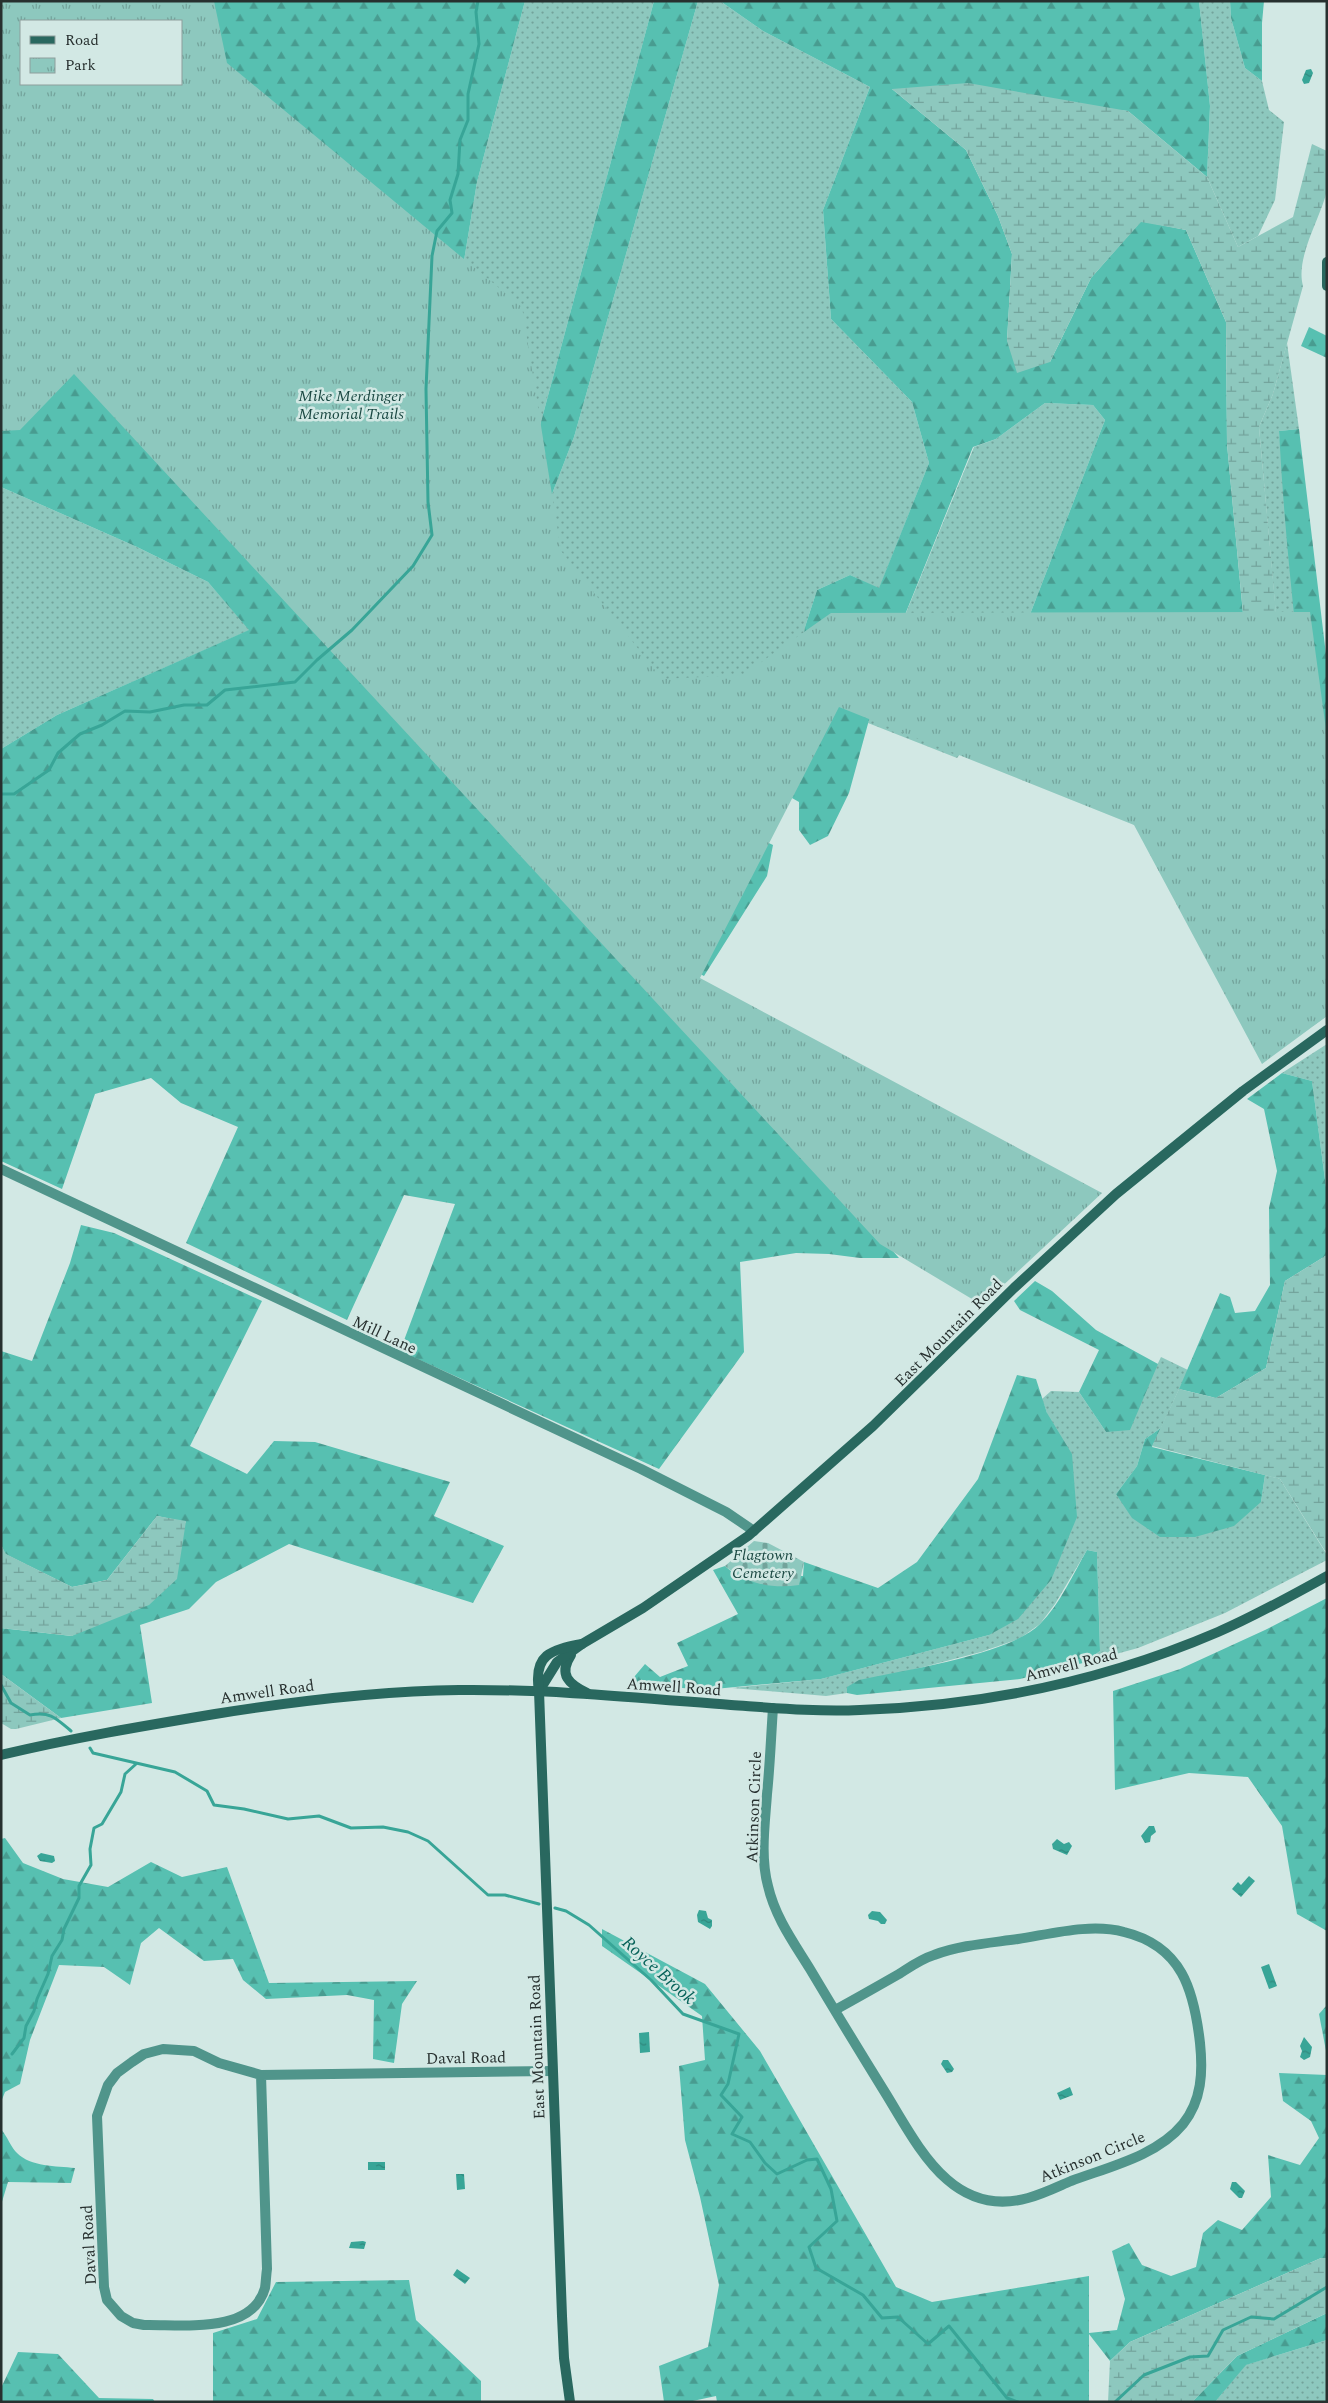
<svg xmlns="http://www.w3.org/2000/svg" width="1328" height="2403" viewBox="0 0 1328 2403" font-family="Spectral,serif">
<defs>
<pattern id="grass-dots" width="8" height="8" patternUnits="userSpaceOnUse" patternTransform="scale(1.25)"><rect width="8" height="8" fill="#8dc8be"/><path d="M2 2h.1M6 6h.1" fill="none" stroke="#73a39b" stroke-width="1.8" stroke-linecap="round"/></pattern>
<pattern id="forest-firs" width="22" height="20" patternUnits="userSpaceOnUse" patternTransform="scale(1.25)"><rect width="22" height="20" fill="#57c0b1"/><path d="M5 1l3.5 6h-7zM16 11l3.5 6h-7z" fill="#489c90"/></pattern>
<pattern id="wetland-marsh" width="20" height="14" patternUnits="userSpaceOnUse" patternTransform="scale(1.25)"><rect width="20" height="14" fill="#8dc8be"/><path d="M1 5h8M5 5V1M11 12h8M15 12V8" fill="none" stroke="#73a39b"/></pattern>
<pattern id="cemetery-stones" width="16" height="16" patternUnits="userSpaceOnUse" patternTransform="scale(1.25)"><rect width="16" height="16" fill="#8dc8be"/><path d="M2 7V4a2 2 0 0 1 4 0v3zM10 15v-3a2 2 0 0 1 4 0v3z" fill="#73a39b"/></pattern>
<pattern id="park-tufts" width="24" height="20" patternUnits="userSpaceOnUse" patternTransform="scale(1.25)"><rect width="24" height="20" fill="#8dc8be"/><path d="M3 7l-1-3M5 7V3M7 7l1-3M15 17l-1-3M17 17v-4M19 17l1-3" fill="none" stroke="#73a39b"/></pattern>
<pattern id="water-ripples" width="26" height="14" patternUnits="userSpaceOnUse" patternTransform="scale(1.25)"><rect width="26" height="14" fill="#38a597"/><path d="M2 4q2-2 4 0t4 0M15 11q2-2 4 0t4 0" fill="none" stroke="#2f877c"/></pattern>
</defs>
<rect width="100%" height="100%" fill="#d2e8e4"/>
<g fill="url(#grass-dots)">
<path d="M525,1H654L520,500L542,520L574,437L698,1H720L763,31L870,87L823,210L831,319L912,402L929,463L879,589L850,575L817,590L805,627L793,727L779,749L652,747L585,665L494,531L451,507L454,321L477,182Z"/>
<path d="M1199,1H1230L1231,18L1245,68L1262,81L1269,110L1284,122L1275,200L1258,236L1238,247L1207,177L1210,106Z"/>
<path d="M1287,343L1299,429L1279,431L1327,893V1016L1313,1026L1259,427L1273,394Z"/>
<path d="M1045,403L1093,405L1105,420L990,718L957,758L868,723L883,669L974,447L996,439Z"/>
<path d="M1,487L137,547L208,582L250,630L57,715L1,749Z"/>
<path d="M1327,1044V1195L1312,1081L1282,1073Z"/>
<path d="M1161,1357L1188,1370L1161,1428L1145,1439L1137,1466L1116,1494L1261,1502L1265,1475L1280,1479L1327,1555V1560L1225,1613L1138,1648L1083,1663L1100,1651L1097,1552L1087,1550L1055,1604L1040,1624L1019,1639L981,1652L847,1687V1693L826,1696L732,1688L821,1679L989,1635L1047,1413L1042,1399L1051,1391L1079,1392L1106,1432L1142,1396Z"/>
<path d="M1327,2340V2402H1215L1245,2365Z"/>
</g>
<g fill="url(#forest-firs)">
<path d="M145,1H525L477,182L454,321L652,747L796,680L805,627L817,590L850,575L879,588L929,463L912,402L831,319L823,210L870,87L763,31L720,1H1199L1210,106L1207,177L1128,111L892,89L966,150L998,216L1012,254L1007,341L1050,362L1091,278L1141,221L1186,230L1226,322L1227,444L1267,868L1186,863L990,718L1105,420L1093,405L1045,403L996,439L973,447L883,669L849,793L828,836L810,845L799,830V802L771,786L742,830L773,845L767,876L704,976L691,969L181,84V21Z"/>
<path d="M654,1H698L574,437L542,520L520,500Z"/>
<path d="M1230,1H1264L1262,23V81L1245,68L1231,18Z"/>
<path d="M1,220L59,306L899,1258H860L829,1254L796,1253L740,1262L744,1352L659,1469L400,1351L455,1204L404,1195L347,1320L186,1243L238,1127L181,1103L151,1078L95,1094L62,1189L1,1161V749L57,715L249,630L208,582L137,547L1,487Z"/>
<path d="M1309,327L1327,336V358L1301,346Z"/>
<path d="M1299,429L1327,663V893C1309,739 1287,585 1279,431Z"/>
<path d="M1282,1073L1312,1081L1327,1195V1255L1285,1281L1266,1368L1216,1398L1179,1389L1220,1293L1230,1297L1235,1313L1255,1311L1270,1285L1269,1208L1277,1171L1264,1109L1247,1099Z"/>
<path d="M81,1225L114,1233L262,1301L190,1446L247,1474L274,1441L315,1442L450,1482L434,1516L504,1546L473,1603L289,1544L216,1582L189,1609L140,1625L152,1703L61,1718L1,1674V1628L72,1636L186,1522L157,1516L107,1580L72,1587L5,1554L1,1544V1351L32,1361L70,1263Z"/>
<path d="M1035,1281L1052,1291L1096,1330L1158,1364L1130,1430L1106,1432L1079,1392L1099,1350L1020,1310L1014,1301Z"/>
<path d="M1017,1375L1036,1379L1047,1413L1072,1454L1077,1517L1051,1580L1018,1619L989,1635L821,1679L704,1690L629,1683L645,1664L660,1677L688,1666L677,1643L738,1614L713,1570L725,1566L732,1572L803,1576L804,1562L878,1588L917,1562L978,1479Z"/>
<path d="M1161,1428L1152,1447L1265,1475L1261,1502L1234,1526L1195,1537H1160L1132,1518L1116,1494L1137,1466L1145,1439Z"/>
<path d="M1087,1550L1097,1552L1100,1651L1083,1663L1020,1679L857,1695L847,1693V1687L859,1680C904,1670 1009,1655 1040,1624C1060,1604 1073,1574 1087,1550Z"/>
<path d="M1327,1598V1931L1297,1914L1282,1826L1248,1777L1189,1773L1115,1790L1113,1691L1180,1669L1265,1630Z"/>
<path d="M5,1838L23,1863L63,1879L108,1887L151,1862L182,1877L227,1867L269,1983L417,1981L402,2004L394,2063L373,2059L374,2000L347,1995L266,1999L243,1980L233,1959L204,1961L159,1928L141,1943L130,1985L104,1967L59,1965L30,2040L20,2084L5,2092L1,2102V1839Z"/>
<path d="M602,1929L705,1984L760,2051L896,2287L932,2302L1089,2276V2333L1117,2330L1125,2299L1112,2251L1129,2243L1142,2265L1171,2276L1196,2267L1203,2233L1218,2220L1242,2230L1271,2197L1268,2155L1300,2165L1319,2138L1311,2121L1283,2101L1279,2073L1327,2075V2258H1321L1130,2342L1110,2361L1089,2334V2402H717L716,2396L688,2402H664L659,2366L708,2347L719,2285L700,2197L685,2140L679,2066L705,2060L702,2016L602,1946Z"/>
<path d="M1327,2005V2056L1319,2014Z"/>
<path d="M1,2129C7,2136 12,2149 17,2153C31,2167 56,2166 75,2168L71,2183L8,2182L1,2205Z"/>
<path d="M409,2280L416,2320L481,2381V2402H213V2333L257,2319L276,2282Z"/>
<path d="M1327,2313V2340L1246,2365L1215,2402H1192L1237,2356Z"/>
<path d="M18,2352L58,2354L99,2398L153,2399L155,2402H1V2388Z"/>
</g>
<g fill="url(#wetland-marsh)">
<path d="M968,83L1128,111L1207,177L1238,247L1293,217L1312,144L1327,151C1327,163 1328,178 1327,190C1321,218 1295,257 1303,286L1273,394L1259,427L1303,907L1267,868L1227,444L1226,322L1186,230L1141,222L1091,278L1050,362L1017,373L1007,341L1012,254L998,216L966,150L892,89Z"/>
<path d="M1327,1255V1549L1325,1551L1280,1479L1152,1446L1179,1389L1216,1398L1266,1368L1285,1281Z"/>
<path d="M157,1516L186,1521L177,1579L149,1605L72,1636L1,1628V1545L6,1554L72,1587L107,1580Z"/>
<path d="M1,1674L61,1718L16,1729H11L1,1723Z"/>
<path d="M1321,2258H1327V2313L1237,2356L1192,2402H1108L1110,2361L1130,2342Z"/>
</g>
<path fill="url(#cemetery-stones)" d="M754,1541L768,1543L804,1562L799,1585C773,1589 746,1584 725,1566Z"/>
<path fill="url(#park-tufts)" fill-rule="evenodd" d="M1,1H214L227,63L522,307L561,551L662,679L743,675L831,613L1310,612L1327,737V1016L1262,1064L1134,825L839,707L700,978L1102,1193L982,1305L880,1244L74,374L20,430L1,431ZM21,21H181V84H21Z"/>
<g fill="url(#water-ripples)">
<path d="M1311,69L1313,73L1309,83L1304,84L1302,80L1306,70Z"/>
<path d="M1149,1826H1154L1156,1832L1151,1836L1150,1842L1145,1843L1141,1836Z"/>
<path d="M1057,1839L1064,1844L1069,1842L1072,1846L1067,1855L1053,1849L1052,1844Z"/>
<path d="M41,1853L54,1856L55,1861L52,1863L40,1861L37,1856Z"/>
<path d="M1249,1876L1255,1881L1241,1897L1232,1889L1238,1882L1241,1885Z"/>
<path d="M699,1910L706,1911L708,1918L712,1920V1926L710,1929L698,1922L697,1915Z"/>
<path d="M872,1911L880,1912L887,1920L885,1924H881L878,1921L869,1919L868,1915Z"/>
<path d="M1269,1964L1277,1986L1269,1989L1261,1967Z"/>
<path d="M649,2032L650,2052L640,2053L639,2033Z"/>
<path d="M1304,2037L1312,2047L1310,2057L1304,2060L1300,2057L1302,2051L1300,2046Z"/>
<path d="M943,2060H948L954,2069L952,2072L947,2073L941,2064Z"/>
<path d="M1070,2087L1073,2095L1060,2100L1057,2093Z"/>
<rect x="368" y="2162" width="17" height="8"/>
<path d="M456,2174H464L465,2189L457,2190Z"/>
<path d="M1232,2182H1236L1245,2191L1242,2198H1239L1230,2189Z"/>
<path d="M363,2241L366,2242L364,2249L349,2248L351,2242Z"/>
<path d="M457,2269L470,2278L465,2284L453,2275Z"/>
</g>
<g fill="none" stroke-linecap="round" stroke-linejoin="round">
<g stroke="#38a597" stroke-width="3">
<path d="M1,794H14L49,770L58,753L80,734L102,725L125,711L150,712L184,705H207L225,690L295,682L317,660L352,630L413,566L432,535L428,502L426,389L432,256L437,231L452,213L450,200L458,174L460,140L468,120V94L479,44L476,12L478,1"/>
<path d="M1,1685L11,1703L30,1715C50,1711 56,1718 71,1731"/>
<path d="M90,1748L93,1753L175,1772L207,1791L214,1805L244,1809L288,1819L319,1816L351,1828L383,1827L408,1832L428,1841L488,1895H505L539,1904"/>
<path d="M555,1908L566,1911L589,1925L651,1980L683,2014L739,2034L728,2084L721,2095L742,2117L732,2134L750,2142L765,2163L777,2174L807,2160L817,2159L831,2189L837,2221L809,2247L816,2268L863,2295L882,2318L898,2317L928,2344L949,2326L1007,2398L1018,2402"/>
<path d="M12,2054L24,2038L26,2026L34,2011L37,1999L48,1974L52,1956L62,1940L64,1929L79,1898V1886L91,1865L90,1849L94,1828L102,1824L121,1792L125,1774L136,1764"/>
<path d="M1115,2402L1144,2375L1190,2357L1208,2356L1223,2330L1251,2317L1274,2319L1327,2287"/>
</g>
<g stroke="#50958b" stroke-width="10">
<path d="M1,1169L641,1469L726,1512L754,1531"/>
<path d="M773,1708C771,1736 770,1765 767,1794C765,1824 760,1856 768,1886C775,1917 794,1943 810,1969C835,2011 860,2052 886,2094C918,2146 952,2219 1028,2198C1043,2194 1057,2187 1071,2181C1108,2167 1157,2156 1183,2124C1202,2100 1203,2072 1200,2043C1194,1990 1182,1946 1124,1932C1091,1923 1051,1934 1018,1939C990,1943 960,1945 934,1955C921,1959 910,1967 899,1974C878,1986 857,1998 835,2010"/>
<path d="M261,2075L267,2269C266,2275 266,2282 265,2288C252,2335 181,2324 144,2325L133,2323L121,2316L107,2300L104,2287L97,2116L108,2085L117,2073L132,2062L144,2054L163,2049L194,2051L219,2063L261,2075L552,2071"/>
</g>
<g stroke="#29685f" stroke-width="10">
<path d="M1327,262V286"/>
<path d="M571,1655C558,1675 569,1684 587,1693"/>
<path d="M539,1691L557,1662L582,1644L643,1608L748,1536L873,1426L1014,1288L1116,1194L1243,1091L1327,1030"/>
<path d="M1,1755C72,1738 143,1726 215,1714C296,1701 377,1691 459,1690C550,1689 641,1698 731,1705C774,1708 818,1712 860,1710C984,1706 1104,1681 1218,1632C1255,1616 1291,1596 1327,1576"/>
<path d="M570,2402L564,2358L562,2316L539,1691C533,1654 551,1650 582,1644"/>
</g>
</g>
<g text-anchor="middle" stroke-width="5" stroke-linejoin="round" paint-order="stroke">
<g font-size="16" font-style="italic" fill="#1b4943" stroke="#d2e8e4">
<text x="351" y="401">Mike Merdinger<tspan x="351" dy="18">Memorial Trails</tspan></text>
<text x="763" y="1560">Flagtown<tspan x="763" dy="18">Cemetery</tspan></text>
</g>
<g font-size="16" fill="#27302f" stroke="#d2e8e4">
<text transform="translate(948 1332) rotate(-45)" y="6">East Mountain Road</text>
<text transform="translate(385 1334) rotate(25)" y="6">Mill Lane</text>
<text transform="translate(1071 1664) rotate(-14)" y="6">Amwell Road</text>
<text transform="translate(674 1686) rotate(4)" y="6">Amwell Road</text>
<text transform="translate(267 1691) rotate(-8)" y="6">Amwell Road</text>
<text transform="translate(753 1807) rotate(-88)" y="6">Atkinson Circle</text>
<text transform="translate(536 2047) rotate(-92)" y="6">East Mountain Road</text>
<text transform="translate(466 2057) rotate(-1)" y="6">Daval Road</text>
<text transform="translate(1092 2156) rotate(-22)" y="6">Atkinson Circle</text>
<text transform="translate(88 2245) rotate(-93)" y="6">Daval Road</text>
</g>
<g font-size="18" font-style="italic" fill="#066259" stroke="#d2e8e4">
<text transform="translate(659 1970) rotate(42)" y="6">Royce Brook</text>
</g>
</g>
<rect width="1328" height="2403" fill="none" stroke="#27302f" stroke-width="5"/>
<rect x="20" y="20" width="162" height="65" fill="#d2e8e4" stroke="#8e9e9c"/>
<rect x="30" y="36" width="25" height="8" fill="#29685f" stroke="#8e9e9c"/>
<text x="65" y="45" font-size="15" fill="#27302f">Road</text>
<rect x="30" y="58" width="25" height="15" fill="url(#park-tufts)" stroke="#8e9e9c"/>
<text x="65" y="70" font-size="15" fill="#27302f">Park</text>
</svg>
